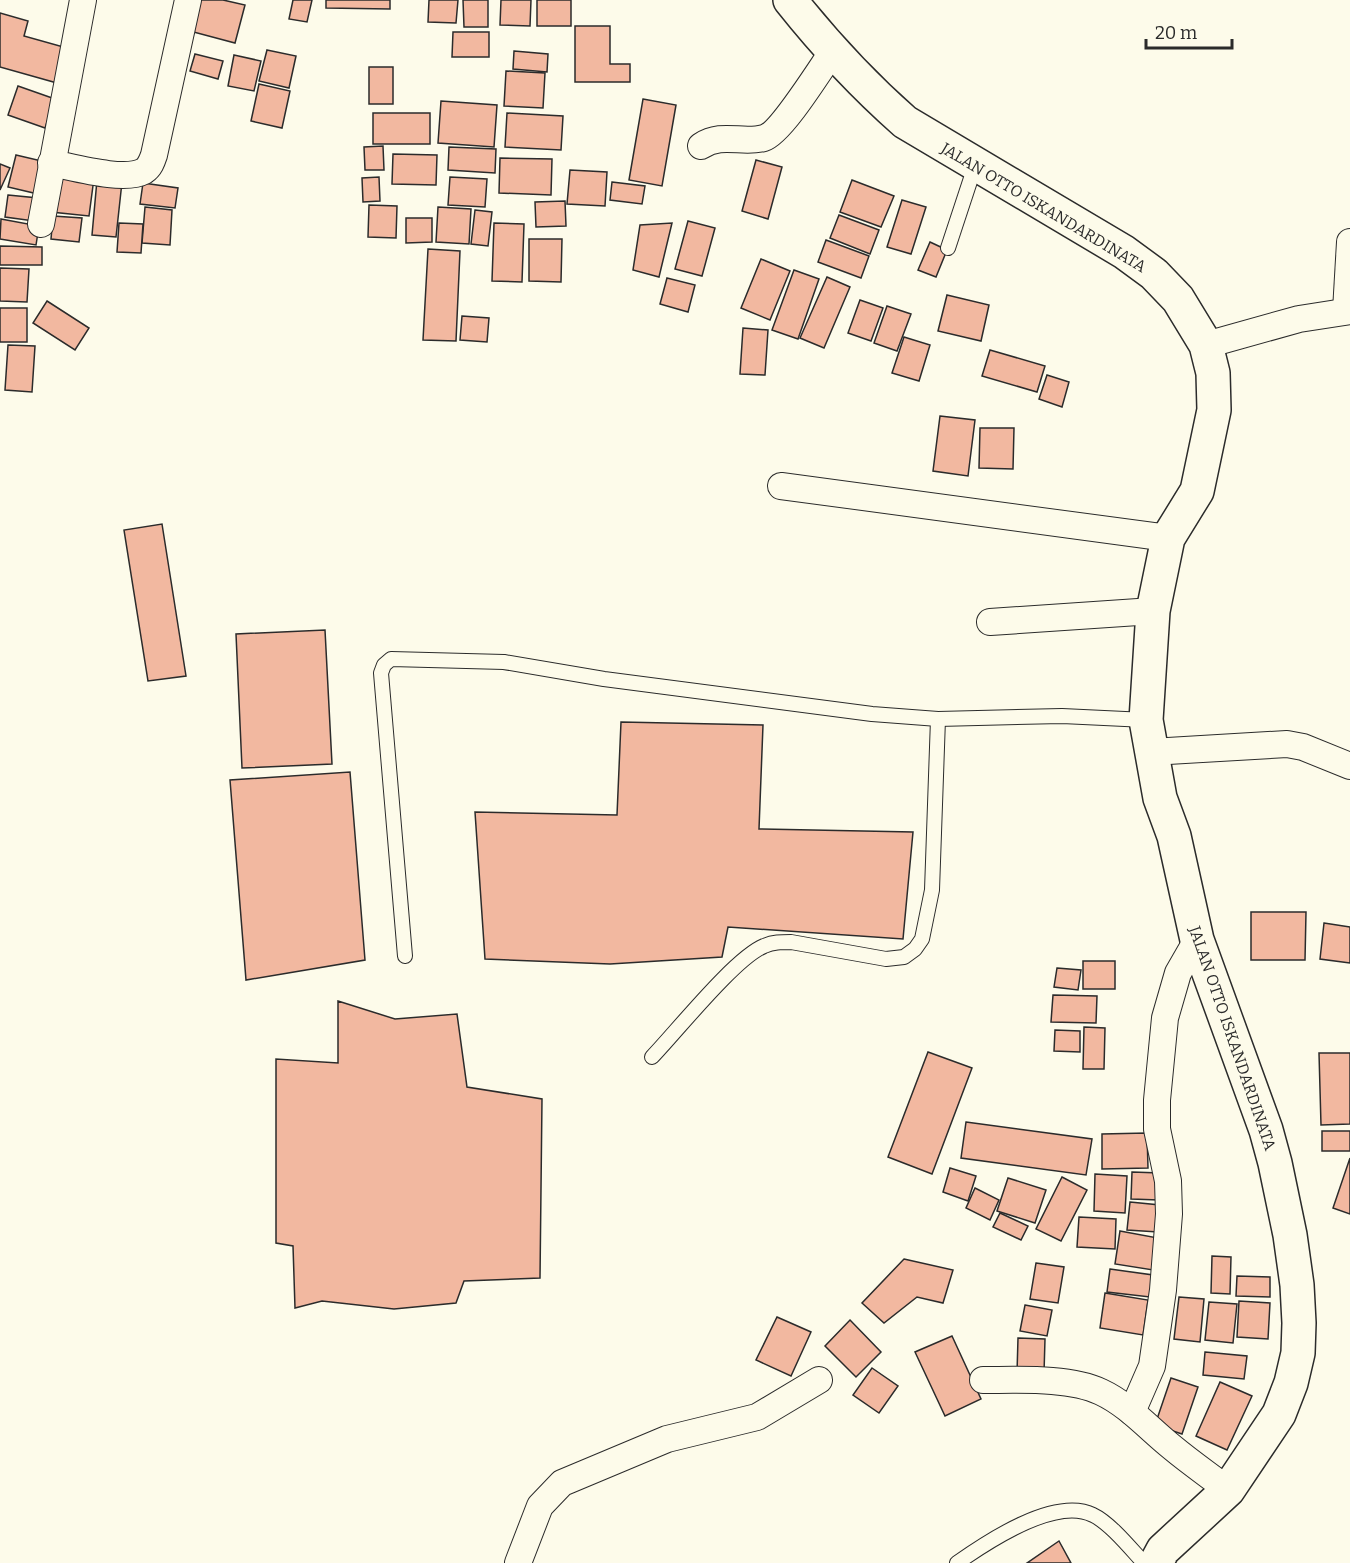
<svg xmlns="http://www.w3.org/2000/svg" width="1350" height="1563" viewBox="0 0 1350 1563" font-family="Bitter,serif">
<rect width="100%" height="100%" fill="#fdfbea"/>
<g fill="#f2b8a0" stroke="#2b2b2b" stroke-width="1.5">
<path d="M194,0H223L245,5L235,43L186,30Z"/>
<path d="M293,0H312L307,22L289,19Z"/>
<path d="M326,0H390V9L326,8Z"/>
<path d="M429,0H458L456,23L428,22Z"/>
<path d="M463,0H488V27H464Z"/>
<path d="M501,0H531L530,26L500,25Z"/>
<rect x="537" y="0" width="34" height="26"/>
<path d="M0,13L28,21L24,36L67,48L57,83L0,67Z"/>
<path d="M575,26H610V64H630V82H575Z"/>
<path d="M453,32H489V57H452Z"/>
<path d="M267,50L296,56L289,88L259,81Z"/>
<path d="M514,51L548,54L547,72L513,69Z"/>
<path d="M195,54L223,61L218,79L190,71Z"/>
<path d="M234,55L261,61L254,91L228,86Z"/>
<rect x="369" y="67" width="24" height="37"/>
<path d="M506,71L545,73L543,108L504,106Z"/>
<path d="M259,84L290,91L282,128L251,121Z"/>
<path d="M18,86L55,99L45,128L8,115Z"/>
<path d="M643,99L676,105L662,186L629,180Z"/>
<path d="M441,101L497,105L494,147L438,143Z"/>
<rect x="373" y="113" width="57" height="31"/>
<path d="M507,113L563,116L561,150L505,147Z"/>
<path d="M383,146L384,170H365L364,147Z"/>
<path d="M449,147L496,149L495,173L448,170Z"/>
<path d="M393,154L437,155L436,185L392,184Z"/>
<path d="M16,155L46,162L38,194L8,187Z"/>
<path d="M500,158L552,159L551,195L499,193Z"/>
<path d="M756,160L782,167L768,219L742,211Z"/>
<path d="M0,164L10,168L0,190Z"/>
<path d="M570,170L607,172L605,206L567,204Z"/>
<path d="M56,173L94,178L89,216L51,212Z"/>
<path d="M379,177L380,201L363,202L362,178Z"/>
<path d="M450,177L487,179L485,207L448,205Z"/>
<path d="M97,180L122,182L116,237L92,235Z"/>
<path d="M852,180L894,196L881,227L840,212Z"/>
<path d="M612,182L645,186L642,204L610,200Z"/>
<path d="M143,183L178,188L175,208L140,204Z"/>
<path d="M8,195L38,198L34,221L5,217Z"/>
<path d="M902,200L926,207L911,254L887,247Z"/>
<path d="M565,201L566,226L536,227L535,202Z"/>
<path d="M369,205L397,206L396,238L368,237Z"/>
<path d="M145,207L172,210L170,245L142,243Z"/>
<path d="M438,207L471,209L469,244L436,242Z"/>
<path d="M475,210L492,212L488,246L471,244Z"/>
<path d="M839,215L879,230L870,254L830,238Z"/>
<path d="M53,216L82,218L79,242L51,239Z"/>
<path d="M406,218H432V242L406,243Z"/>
<path d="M1,219L39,226L36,245L0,239Z"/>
<path d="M688,221L715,228L702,276L675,269Z"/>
<path d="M119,223L143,224L141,253L117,252Z"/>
<path d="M494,223L524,224L522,282L492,281Z"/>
<path d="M672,223L659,277L633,270L640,225Z"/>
<path d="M529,239H562L561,282L529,281Z"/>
<path d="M826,240L869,256L861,278L818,262Z"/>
<path d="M930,242L947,250L936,277L918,270Z"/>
<path d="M0,246L42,247V265H0Z"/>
<path d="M428,249L460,251L456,341L423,340Z"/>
<path d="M761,259L790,271L770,320L741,308Z"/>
<path d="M0,268L29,269L27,302L0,301Z"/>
<path d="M794,270L819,279L798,339L772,330Z"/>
<path d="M827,277L850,287L824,348L800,338Z"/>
<path d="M667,278L695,285L688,312L660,304Z"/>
<path d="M947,295L989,305L981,341L938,331Z"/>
<path d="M860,300L883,308L871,341L848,333Z"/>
<path d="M47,301L89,328L75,350L33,323Z"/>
<path d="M887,306L911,314L897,351L874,343Z"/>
<rect x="0" y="308" width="27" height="34"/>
<path d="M462,316L489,318L487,342L460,340Z"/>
<path d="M743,328L768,330L765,375L740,374Z"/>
<path d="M904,337L930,345L919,381L892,373Z"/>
<path d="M8,345L35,346L32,392L5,390Z"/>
<path d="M990,350L1045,366L1037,392L982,376Z"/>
<path d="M1047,375L1069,382L1062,407L1039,399Z"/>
<path d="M940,416L975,420L968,476L933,471Z"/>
<path d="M980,428H1014L1013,469L979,468Z"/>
<path d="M162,524L186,676L148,681L124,530Z"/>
<path d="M325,630L332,764L242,768L236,634Z"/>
<path d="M621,722L763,725L759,829L913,832L903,939L728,927L722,957L610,964L485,959L475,812L617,815Z"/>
<path d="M350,772L365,960L246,980L230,780Z"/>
<path d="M1251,912H1306L1305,960H1251Z"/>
<path d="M1324,923L1350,927V963L1320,959Z"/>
<rect x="1083" y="961" width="32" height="28"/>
<path d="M1057,968L1081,970L1078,990L1054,987Z"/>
<path d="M1053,995L1097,996L1096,1023L1051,1022Z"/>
<path d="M338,1001L395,1019L457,1014L467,1087L542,1099L540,1278L464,1281L456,1303L394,1309L322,1301L295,1308L293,1246L276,1243V1059L338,1063Z"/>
<path d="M1084,1027L1105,1028L1104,1069H1083Z"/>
<path d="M1055,1030L1080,1031V1052L1054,1051Z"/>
<path d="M928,1052L972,1068L932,1174L888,1157Z"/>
<path d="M1319,1053H1350V1124L1321,1125Z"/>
<path d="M966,1122L1092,1139L1086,1175L961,1158Z"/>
<rect x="1322" y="1131" width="28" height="20"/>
<path d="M1147,1133L1148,1168L1102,1169V1134Z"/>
<path d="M1350,1158V1214L1333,1208Z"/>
<path d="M950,1168L976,1176L968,1201L943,1192Z"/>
<path d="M1132,1172L1160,1173L1159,1200L1131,1199Z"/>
<path d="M1095,1174L1127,1176L1125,1213L1094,1211Z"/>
<path d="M1062,1177L1087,1190L1061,1241L1036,1229Z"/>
<path d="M1008,1178L1046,1190L1035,1223L997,1211Z"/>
<path d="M975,1188L999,1200L990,1220L966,1208Z"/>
<path d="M1130,1202L1160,1205L1158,1232L1127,1230Z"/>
<path d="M1000,1213L1028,1226L1021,1240L993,1227Z"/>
<path d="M1079,1217L1116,1219L1115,1249L1077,1247Z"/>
<path d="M1120,1231L1158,1238L1153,1270L1115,1264Z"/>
<path d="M1212,1256L1231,1257L1230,1294L1211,1293Z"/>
<path d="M904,1259L953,1270L943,1303L917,1297L884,1323L862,1303Z"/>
<path d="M1036,1263L1064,1267L1058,1303L1030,1299Z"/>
<path d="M1110,1269L1153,1275L1150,1297L1107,1292Z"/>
<path d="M1237,1276L1270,1277V1297L1236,1296Z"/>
<path d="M1105,1293L1148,1300L1143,1335L1100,1328Z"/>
<path d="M1179,1297L1204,1299L1200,1342L1174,1339Z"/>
<path d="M1239,1301L1270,1303L1268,1339L1237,1337Z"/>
<path d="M1209,1302L1237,1304L1233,1343L1205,1340Z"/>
<path d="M1025,1305L1052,1310L1047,1336L1020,1331Z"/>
<path d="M777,1317L811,1332L791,1376L756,1360Z"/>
<path d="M850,1320L881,1352L856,1377L825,1346Z"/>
<path d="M952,1336L981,1399L945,1416L915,1352Z"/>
<path d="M1018,1338L1045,1339L1044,1373H1017Z"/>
<path d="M1205,1352L1247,1356L1244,1379L1203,1375Z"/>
<path d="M872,1368L898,1386L879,1413L853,1395Z"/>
<path d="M1171,1378L1198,1387L1182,1434L1155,1425Z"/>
<path d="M1220,1382L1252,1396L1227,1450L1196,1436Z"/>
<path d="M1059,1541L1071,1563H1027Z"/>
</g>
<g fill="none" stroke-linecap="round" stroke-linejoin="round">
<g stroke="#2b2b2b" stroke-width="16">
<g id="service">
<path d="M948,248L976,163"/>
<path d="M405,956L381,673L384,665L391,659L504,662L604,679L872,714L938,719L1062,716L1146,720"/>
<path d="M652,1057C677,1031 735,958 764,946C773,942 781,942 791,942L886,959L904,957L915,949L922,939L932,890L938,719"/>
<path d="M957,1563C987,1542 1055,1496 1093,1515C1110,1523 1131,1549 1144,1563"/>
</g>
</g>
<g stroke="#2b2b2b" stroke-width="28">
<g id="minor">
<path d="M701,146C722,132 742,144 764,138C781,133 821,68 833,51"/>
<path d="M51,163C73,167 124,182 144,171C150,167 152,161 154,155L188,0"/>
<path d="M41,224L83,0"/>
<path d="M1346,311L1350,242"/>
<path d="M1206,345L1299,319L1350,311"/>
<path d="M781,486L1168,538"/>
<path d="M990,622L1153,611"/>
<path d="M1151,752L1287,744L1303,747L1350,766"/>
<path d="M983,1380C1018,1380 1070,1377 1101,1392C1129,1405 1150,1430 1173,1448C1191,1463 1210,1476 1228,1490"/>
<path d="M1132,1412L1152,1366L1163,1290L1169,1214L1168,1181L1157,1129V1100L1165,1018L1178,973L1197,940"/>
<path d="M518,1563L540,1506L562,1483L667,1439L757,1417L819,1380"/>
</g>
</g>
<g stroke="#2b2b2b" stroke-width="36">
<path id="secondary" d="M790,0C825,44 863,85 905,122L1124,252L1154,274L1178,299L1206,345L1213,373L1214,410L1197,491L1168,538L1153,611L1146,720L1160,798L1174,836L1197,940L1266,1130L1275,1163L1290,1235L1297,1285L1299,1323L1298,1353L1291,1383L1279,1414L1228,1490L1163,1550L1156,1563"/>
</g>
<use href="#service" stroke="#fdfbea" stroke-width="14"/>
<use href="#minor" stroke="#fdfbea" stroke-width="26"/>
<use href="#secondary" stroke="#fdfbea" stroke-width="33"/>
</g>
<g text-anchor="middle" stroke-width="4.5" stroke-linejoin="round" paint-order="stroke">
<g font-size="16" fill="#2b2b2b" stroke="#fdfbea">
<text transform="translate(1044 207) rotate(31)" y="6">JALAN OTTO ISKANDARDINATA</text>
<text transform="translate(1233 1038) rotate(71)" y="6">JALAN OTTO ISKANDARDINATA</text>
</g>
</g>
<path d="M1146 39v9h86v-9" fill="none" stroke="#2b2b2b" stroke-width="3"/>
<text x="1155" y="39" font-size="18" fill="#2b2b2b" stroke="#fdfbea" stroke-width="4.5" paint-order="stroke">20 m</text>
</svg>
